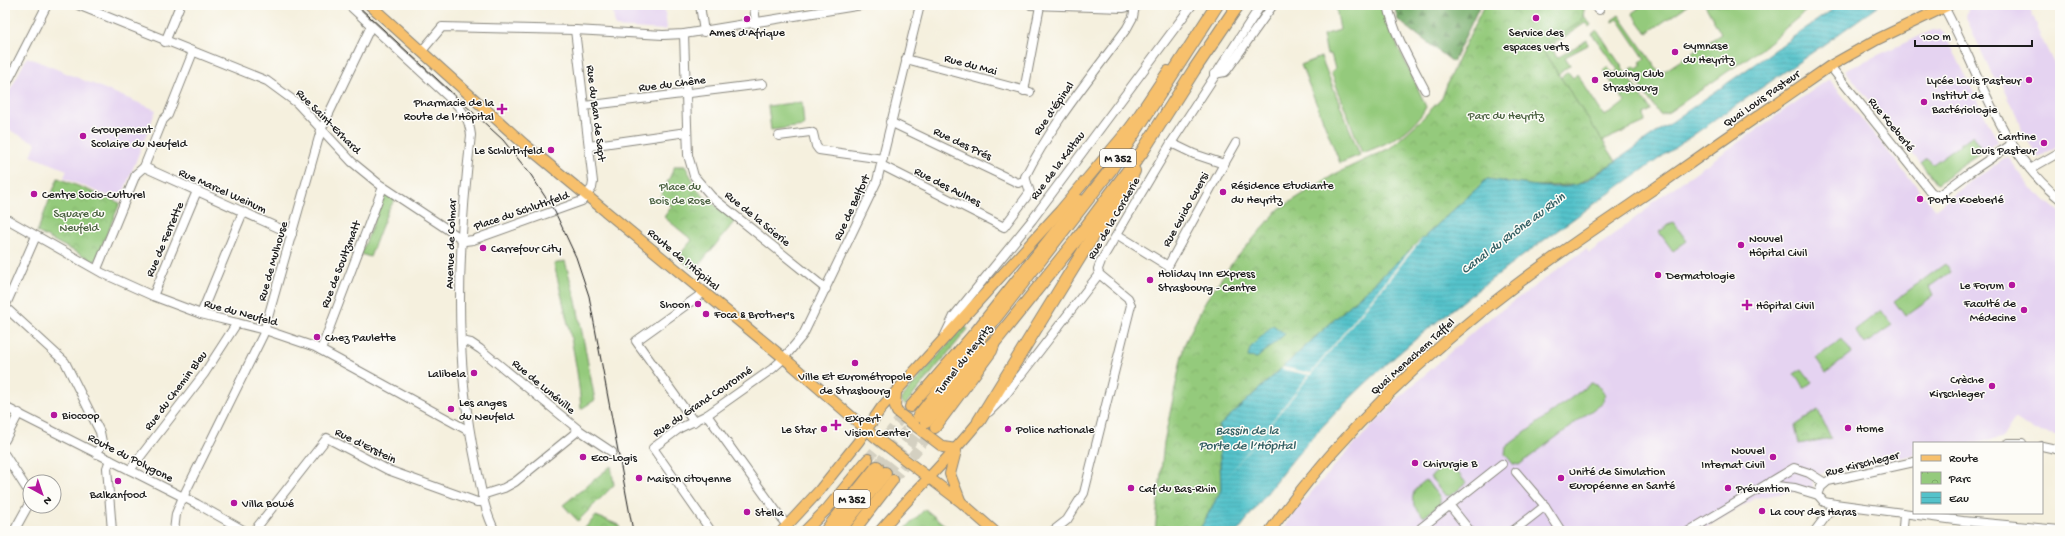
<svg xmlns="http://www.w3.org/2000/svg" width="2065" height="536" viewBox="0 0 2065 536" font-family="'Gochi Hand',sans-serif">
<defs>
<pattern id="forest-firs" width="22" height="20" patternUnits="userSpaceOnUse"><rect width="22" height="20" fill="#77ae6c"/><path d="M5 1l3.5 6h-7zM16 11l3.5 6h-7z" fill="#618d58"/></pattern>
<pattern id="park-crowns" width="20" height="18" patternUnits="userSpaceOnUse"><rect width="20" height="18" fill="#94ca7c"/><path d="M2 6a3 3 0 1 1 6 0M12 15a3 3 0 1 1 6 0" fill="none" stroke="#7fad6b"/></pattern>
<pattern id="water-rules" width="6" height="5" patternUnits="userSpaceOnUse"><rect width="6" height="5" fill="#54c2ca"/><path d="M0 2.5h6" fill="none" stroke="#49a6ad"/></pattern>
</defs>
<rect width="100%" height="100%" fill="#fdfcf7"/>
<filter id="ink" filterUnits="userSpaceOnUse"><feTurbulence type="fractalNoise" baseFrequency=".025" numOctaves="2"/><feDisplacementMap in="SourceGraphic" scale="8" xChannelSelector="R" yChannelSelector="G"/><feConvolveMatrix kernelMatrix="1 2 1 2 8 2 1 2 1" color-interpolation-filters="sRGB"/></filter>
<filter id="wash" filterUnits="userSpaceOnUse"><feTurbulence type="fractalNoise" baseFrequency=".012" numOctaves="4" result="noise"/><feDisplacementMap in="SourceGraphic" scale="16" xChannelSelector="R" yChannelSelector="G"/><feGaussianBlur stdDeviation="0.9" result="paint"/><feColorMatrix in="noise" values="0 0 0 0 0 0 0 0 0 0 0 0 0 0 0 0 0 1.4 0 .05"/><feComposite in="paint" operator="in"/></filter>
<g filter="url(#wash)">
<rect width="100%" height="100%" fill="#f5f0de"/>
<g fill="#e5d3f1">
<path d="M612,5H664L667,28L665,30L615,27Z"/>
<path d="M1975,5H2028L2037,25V29L2060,76V144L2038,158L2022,131L2020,123L2002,84L1992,75L1965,15L1969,8Z"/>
<path d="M1939,29L1944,32L1959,62L1998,142L1960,166L1937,184L1845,70L1933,30Z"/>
<path d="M27,57L156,110L120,201L64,178L67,170L31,156L36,143L5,128V100Z"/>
<path d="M1829,79L1935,209L1971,181L2008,157L2031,188L2060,212V436L2034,431L2015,418L2002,438L1976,443H1914V455L1813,475V491H1797L1756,498L1700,531H1282L1300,505L1349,450L1403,394L1482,324L1586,249L1589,253L1651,206L1650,204Z"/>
</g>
<g fill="#94ca7c" stroke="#58734c">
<path d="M1370,5H1384L1387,24L1416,84L1426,107C1413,132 1388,144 1362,153L1331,72L1335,69L1331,54L1327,55L1323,35L1340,30L1336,7L1361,8Z"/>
<path d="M1643,5H1688L1647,33L1632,13Z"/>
<path d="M1705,5H1813L1762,48L1669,112L1660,115L1629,70L1635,66L1637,69L1642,65L1640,62L1645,59L1618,19L1613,22L1612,20L1619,15L1660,74L1721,34Z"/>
<path d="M1581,12L1591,25L1589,27L1585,23L1551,46L1557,58L1587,40L1588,45L1565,57L1570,65L1554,78L1532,45Z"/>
<path d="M1597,30L1651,110L1644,114L1645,122L1598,143L1556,81L1568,72L1573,78L1577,74L1604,116L1612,112L1625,102L1603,70L1607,67L1613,74L1618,70L1592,34Z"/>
<path d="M1321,57L1360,155L1340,163L1301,65Z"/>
<path d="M802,102L804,126L771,130L768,106Z"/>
<path d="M1973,135L1983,151L1960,166L1937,184L1921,163L1927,158L1933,164Z"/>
<path d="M385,194L395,200L388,210L370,257L361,254Z"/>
<path d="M1673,222L1687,241L1673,251L1659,232Z"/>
<path d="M565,261L576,301L595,400L581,409C578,360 565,311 554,264Z"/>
<path d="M1945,264L1950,272L1929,287L1933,296L1905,316L1894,301Z"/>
<path d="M1881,310L1892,325L1865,344L1855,330Z"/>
<path d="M964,326L968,329L905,405L900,400Z"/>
<path d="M1842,339L1852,353L1826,373L1816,358Z"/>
<path d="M1802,369L1812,382L1804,388L1794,374Z"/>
<path d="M1591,383L1597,384L1605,395L1603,402L1519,465L1513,464L1505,454L1506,447Z"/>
<path d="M1449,467L1455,469L1466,483L1451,496L1445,495L1430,477L1442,468Z"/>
<path d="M1426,480L1440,498V504L1424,517C1409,501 1408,493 1426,480Z"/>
</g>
<path fill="url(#forest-firs)" stroke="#4a6544" d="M1394,5H1480L1453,62L1398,20Z"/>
<g fill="url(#park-crowns)" stroke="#58734c">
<path d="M1484,5H1585L1582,21L1541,48L1616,161L1577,185L1535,186L1487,179L1219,426L1221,490L1199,531H1155L1164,442L1184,345L1206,300L1233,262L1279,209L1335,174L1390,148L1420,121L1442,98L1450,76Z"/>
<path d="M675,166H685L700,193L735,221L694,271L678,257L692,240L664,217L672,206L660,198Z"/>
<path d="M58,178L120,203L95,262L37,232Z"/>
<path d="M1818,410L1831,438L1799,444L1795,426Z"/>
<path d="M611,466L614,485L578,521L563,505Z"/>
<path d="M925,509L952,531H903Z"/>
<path d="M596,516L619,525L620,531H582Z"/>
</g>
<g fill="url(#water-rules)" stroke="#386f73">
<path d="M1839,5H1879C1766,87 1649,163 1536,246C1461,302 1386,358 1322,427C1291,459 1265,496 1238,531H1199L1221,490L1219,426L1487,179C1513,182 1551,191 1576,185C1588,182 1606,167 1616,161Z"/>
<path d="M1273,325L1285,334L1257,358L1248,357L1250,348Z"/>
</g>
<path fill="#f5f0de" d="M1423,238L1221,484L1309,375L1281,369L1283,367L1311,373L1414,246Z"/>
</g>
<g filter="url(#ink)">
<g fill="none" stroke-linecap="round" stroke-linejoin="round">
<g stroke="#d4d0c1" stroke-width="10" stroke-dasharray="10 5" stroke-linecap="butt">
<path d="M868,459L910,407"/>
<path d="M893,480L933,430"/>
</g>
<g stroke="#d4d0c1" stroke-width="12" stroke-dasharray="12 6" stroke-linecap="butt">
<path d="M877,467L919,416"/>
<path d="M885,473L926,422"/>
</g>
<g stroke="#88867d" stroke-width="10">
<g id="minor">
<path d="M78,5L267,81L297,103L352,162L379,184L465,241L473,240L582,201L592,188L593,182L575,30"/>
<path d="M349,5L454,102C465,113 469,120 471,135C458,244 453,356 476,464C481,487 484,510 495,531"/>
<path d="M700,5L704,32"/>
<path d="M754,5L756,24"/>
<path d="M1031,5L1123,8L1137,5"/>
<path d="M1388,5C1394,35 1411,63 1425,90"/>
<path d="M1593,5L1599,10"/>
<path d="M1944,7C1980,72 2000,152 2060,199"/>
<path d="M684,34L688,155L694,176L712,197L826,289"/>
<path d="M165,42L180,5"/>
<path d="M421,52L442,27L575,30L663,35L684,34L862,5"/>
<path d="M906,59L1030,92"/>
<path d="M1830,66L1931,192L1938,196L1969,173L2012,144"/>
<path d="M1214,74L1225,72L1227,70L1273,5"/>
<path d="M5,87L47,5"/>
<path d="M1024,91L1040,6"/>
<path d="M584,106L763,84"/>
<path d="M890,122L1018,183L1026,180"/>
<path d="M779,136L810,132L813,133L816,146L819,150L883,159"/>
<path d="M589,146L687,132"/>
<path d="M1224,164L1236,143"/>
<path d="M881,165L1004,227L1030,192L1025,177C1052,123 1091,77 1127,28L1133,17L1135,6"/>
<path d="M144,167L292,234"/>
<path d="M2030,169L2060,152"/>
<path d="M5,218L102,273L153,296L201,314L265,330L315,347L469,431"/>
<path d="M1118,235L1168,266L1224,164L1194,154L1171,143"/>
<path d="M36,236L5,307L65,362L100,432L102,442L97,454"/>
<path d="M97,269L136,174L144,167L163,120L168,115L193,52"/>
<path d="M153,296L197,191"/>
<path d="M201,314L243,212"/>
<path d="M944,337L954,316L1032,220L1192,5"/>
<path d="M461,341L471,343L480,349L579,430L612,452"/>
<path d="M321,350L383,187"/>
<path d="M5,407L197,504L245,531"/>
<path d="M989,412L1004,397L1099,274L1098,269L1101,261L1171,143L1261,5"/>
<path d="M707,415L787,526"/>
<path d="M694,422L636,341L703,293"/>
<path d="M5,440L19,413"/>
<path d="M2008,443H2022"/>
<path d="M2042,446L2060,450"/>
<path d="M5,455L30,494"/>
<path d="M110,460L107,468L112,531"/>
<path d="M1914,462L1828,481L1821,487L1818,495L1824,502L1835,504L1963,521L2060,530"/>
<path d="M130,470L204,374L237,323"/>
<path d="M1516,472L1545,506L1561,531"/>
<path d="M1770,482L1776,486L1795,488L1818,495"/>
<path d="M482,495L504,488L515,482L579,430"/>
<path d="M1450,506L1470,531"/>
<path d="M1904,514L1903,528L1905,531"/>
<path d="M1421,528L1502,464"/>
<path d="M14,531L30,502"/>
<path d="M174,531L176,514L183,497L263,335L321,130L371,26"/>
<path d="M254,531L327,438L388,470L477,502H484"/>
<path d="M711,531L653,448L680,428L707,415L772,369L783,359L803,335L877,181L920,5"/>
<path d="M1053,531L1067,520L1084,493L1131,305L1128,298L1099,274"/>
<path d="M1513,531L1545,506"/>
<path d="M1689,531L1794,468L1809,473L1825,483"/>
<path d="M1815,531L1835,504"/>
</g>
</g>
<g stroke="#88867d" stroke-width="12">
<g id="major">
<path d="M370,5L524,144L791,364L875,437L961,502L994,531"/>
<path d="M1130,128L1168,71"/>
<path d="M896,393L895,406L897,412L943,447L956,449"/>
<path d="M910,407L975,332L1080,200"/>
<path d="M935,428L992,351L995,343"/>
<path d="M956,451L950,474L960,500"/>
<path d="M782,531L819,491L858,442L882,407L1060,211L1133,124"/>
<path d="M805,531L827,509L868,459"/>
<path d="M854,531L893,480"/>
<path d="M880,531C912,494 948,460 979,421"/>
<path d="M1270,531C1338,436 1423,355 1516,285C1561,251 1608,220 1655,188C1713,147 1772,106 1830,66L1878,39L1949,5"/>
</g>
</g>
<g stroke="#88867d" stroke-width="14">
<g id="highway">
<path d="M919,416L1111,169L1217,5"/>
<path d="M979,421L1091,239L1126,188L1134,171"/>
<path d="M926,422L976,360L997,339L1077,239L1142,152L1194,70L1238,5"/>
<path d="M826,531L877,467"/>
<path d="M839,531L885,473"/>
</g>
</g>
<use href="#minor" stroke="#fff" stroke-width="8"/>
<use href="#major" stroke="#f7c06c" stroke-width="10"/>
<use href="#highway" stroke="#f7c06c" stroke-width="12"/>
<path stroke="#1c1c1c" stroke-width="1" d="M357,5L503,140L531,175L555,212L576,257L589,296L633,531"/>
</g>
</g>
<g fill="#b5179e" stroke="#fdfcf7" stroke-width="1.5">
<circle cx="1536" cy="18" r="4"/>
<circle cx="747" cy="19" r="4"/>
<circle cx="1675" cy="52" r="4"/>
<circle cx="1595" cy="80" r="4"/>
<circle cx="2029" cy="80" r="4"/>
<circle cx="1924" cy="102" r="4"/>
<path d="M500 103h4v4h4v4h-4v4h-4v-4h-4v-4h4z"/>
<circle cx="83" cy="136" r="4"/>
<circle cx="2044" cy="143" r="4"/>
<circle cx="551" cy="150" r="4"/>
<circle cx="1223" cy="192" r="4"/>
<circle cx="34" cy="194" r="4"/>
<circle cx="1920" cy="199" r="4"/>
<circle cx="1741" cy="245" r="4"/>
<circle cx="483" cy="248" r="4"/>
<circle cx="1658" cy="275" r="4"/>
<circle cx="1150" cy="280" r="4"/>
<circle cx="2012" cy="285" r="4"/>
<circle cx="698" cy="304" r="4"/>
<path d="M1745 299h4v4h4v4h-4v4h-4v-4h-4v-4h4z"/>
<circle cx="2024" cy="310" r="4"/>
<circle cx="706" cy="314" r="4"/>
<circle cx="317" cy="337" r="4"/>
<circle cx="855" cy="363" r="4"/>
<circle cx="474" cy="373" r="4"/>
<circle cx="1992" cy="386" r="4"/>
<circle cx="451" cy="409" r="4"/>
<circle cx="54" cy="415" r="4"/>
<path d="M834 419h4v4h4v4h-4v4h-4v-4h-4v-4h4z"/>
<circle cx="1848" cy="428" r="4"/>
<circle cx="824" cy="429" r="4"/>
<circle cx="1008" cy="429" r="4"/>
<circle cx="583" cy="457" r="4"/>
<circle cx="1773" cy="457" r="4"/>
<circle cx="1415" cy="463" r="4"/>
<circle cx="639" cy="478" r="4"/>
<circle cx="1561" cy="478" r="4"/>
<circle cx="118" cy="481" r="4"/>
<circle cx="1131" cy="488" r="4"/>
<circle cx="1728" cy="488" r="4"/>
<circle cx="234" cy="503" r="4"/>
<circle cx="1762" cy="511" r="4"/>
<circle cx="747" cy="512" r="4"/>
</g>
<g text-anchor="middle" stroke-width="3" stroke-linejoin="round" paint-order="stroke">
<g fill="#fdfcf7" stroke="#605f5e" stroke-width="1">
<rect x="1100" y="149" width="36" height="18" rx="3"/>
<rect x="834" y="490" width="36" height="18" rx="3"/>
</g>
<g font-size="11" font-weight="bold" fill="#1c1c1c">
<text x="1118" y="162">M 352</text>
<text x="852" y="503">M 352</text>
</g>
<g font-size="12" fill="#1c1c1c" stroke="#fdfcf7" text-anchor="start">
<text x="747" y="36" text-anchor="middle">Ames d'Afrique</text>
<text x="1536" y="36" text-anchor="middle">Service des<tspan x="1536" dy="14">espaces verts</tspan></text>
<text x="1683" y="49">Gymnase<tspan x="1683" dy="14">du Heyritz</tspan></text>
<text x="1603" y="77">Rowing Club<tspan x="1603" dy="14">Strasbourg</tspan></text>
<text x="2021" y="84" text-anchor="end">Lycée Louis Pasteur</text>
<text x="1932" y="99">Institut de<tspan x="1932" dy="14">Bactériologie</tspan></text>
<text x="494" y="106" text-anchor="end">Pharmacie de la<tspan x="494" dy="14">Route de l’Hôpital</tspan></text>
<text x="91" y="133">Groupement<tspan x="91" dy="14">Scolaire du Neufeld</tspan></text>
<text x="2036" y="140" text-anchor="end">Cantine<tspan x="2036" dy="14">Louis Pasteur</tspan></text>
<text x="543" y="154" text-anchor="end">Le Schluthfeld</text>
<text x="1231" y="189">Résidence Etudiante<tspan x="1231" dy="14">du Heyritz</tspan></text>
<text x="42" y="198">Centre Socio-Culturel</text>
<text x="1928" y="203">Porte Koeberlé</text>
<text x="1749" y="242">Nouvel<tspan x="1749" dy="14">Hôpital Civil</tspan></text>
<text x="491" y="252">Carrefour City</text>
<text x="1158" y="277">Holiday Inn Express<tspan x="1158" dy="14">Strasbourg - Centre</tspan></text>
<text x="1666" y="279">Dermatologie</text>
<text x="2004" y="289" text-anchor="end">Le Forum</text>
<text x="2016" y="307" text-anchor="end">Faculté de<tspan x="2016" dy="14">Médecine</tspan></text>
<text x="690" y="308" text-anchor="end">Shoon</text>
<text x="1756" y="309">Hôpital Civil</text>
<text x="714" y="318">Foca &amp; Brother's</text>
<text x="325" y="341">Chez Paulette</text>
<text x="466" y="377" text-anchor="end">Lalibela</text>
<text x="855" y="380" text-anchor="middle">Ville Et Eurométropole<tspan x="855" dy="14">de Strasbourg</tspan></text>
<text x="1984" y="383" text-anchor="end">Crèche<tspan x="1984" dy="14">Kirschleger</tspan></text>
<text x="459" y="406">Les anges<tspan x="459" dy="14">du Neufeld</tspan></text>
<text x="62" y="419">Biocoop</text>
<text x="845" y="422">Expert<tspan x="845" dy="14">Vision Center</tspan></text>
<text x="1856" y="432">Home</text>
<text x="816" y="433" text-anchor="end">Le Star</text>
<text x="1016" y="433">Police nationale</text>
<text x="1765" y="454" text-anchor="end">Nouvel<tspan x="1765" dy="14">Internat Civil</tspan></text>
<text x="591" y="461">Eco-Logis</text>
<text x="1423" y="467">Chirurgie B</text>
<text x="1569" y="475">Unité de Simulation<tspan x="1569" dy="14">Européenne en Santé</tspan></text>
<text x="647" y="482">Maison citoyenne</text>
<text x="1139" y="492">Caf du Bas-Rhin</text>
<text x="1736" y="492">Prévention</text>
<text x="118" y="498" text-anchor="middle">Balkanfood</text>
<text x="242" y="507">Villa Bowé</text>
<text x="1770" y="515">La cour des Haras</text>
<text x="755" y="516">Stella</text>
</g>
<g font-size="12" fill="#1c1c1c" stroke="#fdfcf7">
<text transform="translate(971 64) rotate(15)" y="4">Rue du Mai</text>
<text transform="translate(672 83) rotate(-7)" y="4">Rue du Chêne</text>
<text transform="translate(1761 98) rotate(-35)" y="4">Quai Louis Pasteur</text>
<text transform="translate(1053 108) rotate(-55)" y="4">Rue d'Épinal</text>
<text transform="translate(597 113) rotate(83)" y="4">Rue du Ban de Sapt</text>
<text transform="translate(329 121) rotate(45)" y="4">Rue Saint-Erhard</text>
<text transform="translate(1892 124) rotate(51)" y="4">Rue Koeberlé</text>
<text transform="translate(963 143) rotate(25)" y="4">Rue des Prés</text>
<text transform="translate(1057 165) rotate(-53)" y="4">Rue de la Kaltau</text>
<text transform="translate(948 186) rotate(27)" y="4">Rue des Aulnes</text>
<text transform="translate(223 190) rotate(24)" y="4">Rue Marcel Weinum</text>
<text transform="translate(851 207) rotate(-65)" y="4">Rue de Belfort</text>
<text transform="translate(1185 209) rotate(-61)" y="4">Rue Guido Guersi</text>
<text transform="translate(521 210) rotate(-19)" y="4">Place du Schluthfeld</text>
<text transform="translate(758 218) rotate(39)" y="4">Rue de la Scierie</text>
<text transform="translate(1113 218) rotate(-60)" y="4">Rue de la Corderie</text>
<text transform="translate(164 239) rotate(-67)" y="4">Rue de Ferrette</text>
<text transform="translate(450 244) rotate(-88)" y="4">Avenue de Colmar</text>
<text transform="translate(684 259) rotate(40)" y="4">Route de l'Hôpital</text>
<text transform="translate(272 261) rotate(-74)" y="4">Rue de Mulhouse</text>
<text transform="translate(340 264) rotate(-69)" y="4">Rue de Soultzmatt</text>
<text transform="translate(241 312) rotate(15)" y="4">Rue du Neufeld</text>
<text transform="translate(1412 356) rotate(-42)" y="4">Quai Menachem Taffel</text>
<text transform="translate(963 359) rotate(-52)" y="4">Tunnel du Heyritz</text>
<text transform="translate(544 386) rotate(40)" y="4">Rue de Lunéville</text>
<text transform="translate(175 390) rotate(-53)" y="4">Rue du Chemin Bleu</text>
<text transform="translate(702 401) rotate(-34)" y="4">Rue du Grand Couronné</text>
<text transform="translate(366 445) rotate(26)" y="4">Rue d'Erstein</text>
<text transform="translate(131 457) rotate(27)" y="4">Route du Polygone</text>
<text transform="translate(1862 463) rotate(-14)" y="4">Rue Kirschleger</text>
</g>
<g font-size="12" fill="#4c6242" stroke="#fdfcf7">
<text x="1506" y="119">Parc du Heyritz</text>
<text x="680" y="190">Place du<tspan x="680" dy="14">Bois de Rose</tspan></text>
<text x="79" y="217">Square du<tspan x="79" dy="14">Neufeld</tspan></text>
</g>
<g font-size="13" font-style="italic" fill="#325e62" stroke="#fdfcf7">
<text transform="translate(1512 232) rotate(-37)" y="5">Canal du Rhône au Rhin</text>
<text x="1247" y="434">Bassin de la<tspan x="1247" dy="15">Porte de l’Hôpital</tspan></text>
</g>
</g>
<rect width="2065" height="536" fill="none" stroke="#fdfcf7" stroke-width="20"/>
<rect x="1913" y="442" width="130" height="72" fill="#fdfcf7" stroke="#a3a29f"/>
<rect x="1921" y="455" width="20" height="6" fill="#f7c06c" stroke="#a3a29f"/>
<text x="1949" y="462" font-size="12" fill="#1c1c1c">Route</text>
<rect x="1921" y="472" width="20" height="12" fill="url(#park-crowns)" stroke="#a3a29f"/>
<text x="1949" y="482" font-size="12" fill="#1c1c1c">Parc</text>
<rect x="1921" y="492" width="20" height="12" fill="url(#water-rules)" stroke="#a3a29f"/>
<text x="1949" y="502" font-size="12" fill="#1c1c1c">Eau</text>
<g transform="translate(42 494) rotate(140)"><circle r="19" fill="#fdfcf7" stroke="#a3a29f"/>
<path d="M0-3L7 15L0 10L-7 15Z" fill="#b5179e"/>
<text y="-6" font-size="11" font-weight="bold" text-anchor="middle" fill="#1c1c1c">N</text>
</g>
<path d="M1915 40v6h117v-6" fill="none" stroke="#1c1c1c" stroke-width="2"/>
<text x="1921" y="40" font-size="12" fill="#1c1c1c" stroke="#fdfcf7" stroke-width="3" paint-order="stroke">100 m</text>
</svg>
